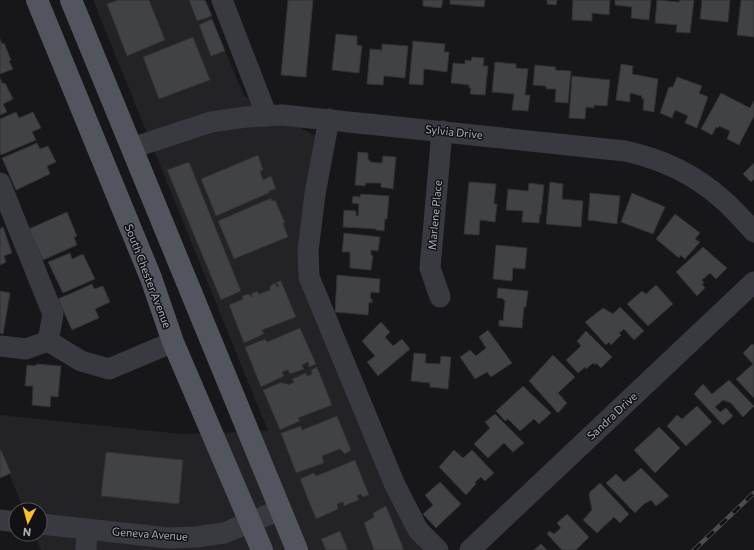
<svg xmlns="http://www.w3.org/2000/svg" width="754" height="550" viewBox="0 0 754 550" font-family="Commissioner,sans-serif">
<rect width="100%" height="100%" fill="#171719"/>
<path fill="#232326" d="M93,0H204L244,96L324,141L310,274L413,522L438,550H41L34,534H40V510H24L0,451V415L182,434L268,431Z"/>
<g fill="#414246" stroke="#313035">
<path d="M118,0H149L165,40L127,56L107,4Z"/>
<path d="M189,0H205L212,16L197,21Z"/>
<path d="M288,0H313L306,77L281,75Z"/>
<path d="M423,0H443L441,8L423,6Z"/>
<path d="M450,0H485L484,7L450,4Z"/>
<path d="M547,0H557L556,5L547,4Z"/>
<path d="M573,0H610L609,15L592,13V21L572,20Z"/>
<path d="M615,0H651L649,20L631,18L632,7L615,5Z"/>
<path d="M657,0L679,2L680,0H694L690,33L676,32L677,25L655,23Z"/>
<path d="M702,0H730L728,22L700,19Z"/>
<path d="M741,0H754V37L737,35Z"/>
<path d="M212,19L225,51L211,56L199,25Z"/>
<path d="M336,34L357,36V45L362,46L359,73L332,70Z"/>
<path d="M193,37L210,80L159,99L143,57Z"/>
<path d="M0,39L2,44L4,43L11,60L9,61L13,69L0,74Z"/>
<path d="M413,41L445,44L444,52H449L447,72L424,69L423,85L409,84Z"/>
<path d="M382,44L408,46L405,78L384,76L383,85L367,84L370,49L382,50Z"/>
<path d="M472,57L484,58L483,66H488L485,95L470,94L471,88H469V85L451,83L453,63L465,64V60L471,61Z"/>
<path d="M495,62L516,64V68L528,69L525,95H530L528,111L512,110L514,94L492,92Z"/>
<path d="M621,64L633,66L632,74L658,79L654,112L643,110L644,99H642V96L630,93V102L616,100Z"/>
<path d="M535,65L556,67L555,70L571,71L568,103L555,102L556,89H546V86L533,85Z"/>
<path d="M572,76L610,80L607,106L594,105V108L586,107L585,119L569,118Z"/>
<path d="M677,77L702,86L699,93L708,97L697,128L685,123L688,116L675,110L672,118L660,113L669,87H673Z"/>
<path d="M0,78L3,84L5,83L13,99L3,104L7,112L0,115Z"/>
<path d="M721,93L750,108L754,101V116L739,145L727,139L730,131L719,126L718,128L716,127L712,135L701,129Z"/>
<path d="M16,112L19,118L33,112L41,128L32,132L36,140L1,155L0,152V119Z"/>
<path d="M37,143L40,149L48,146L56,162L47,166L50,174L16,190L2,158Z"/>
<path d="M358,152L368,153V160H370V162L382,163L383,156L396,157L393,189L381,187V183H366L365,186L355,185Z"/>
<path d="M258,155L263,170L260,171L263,180L271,176L276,189L269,191V193L216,216L201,179Z"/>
<path d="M189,162L241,291L221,300L167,170Z"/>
<path d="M754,163V179L751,182L743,174Z"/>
<path d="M469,182L496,184L494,204H497L495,222L480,220L479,235L464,234Z"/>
<path d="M550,182L563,184L562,199L583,201L581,227L546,224Z"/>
<path d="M529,183L544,185L541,214H540L539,223L522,222L523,211L506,210L508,189L528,191Z"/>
<path d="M590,193L620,196L617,224L588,220Z"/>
<path d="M632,193L665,207L653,234L621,222Z"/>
<path d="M361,194L389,196L387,219H385L384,231L376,230V229L343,227L344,210L356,211V216H358L359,204L352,203L353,196L360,197Z"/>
<path d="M271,198L272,201L275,200L285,223H283L288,237L234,259L218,221Z"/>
<path d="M67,212L77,236L74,237L77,245L43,260L29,229Z"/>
<path d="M675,214L700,233L695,239L700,242L685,259L680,255L679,258L656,239Z"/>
<path d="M3,227L12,253L4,256L6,262L0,265V229Z"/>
<path d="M344,233L380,237L378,251L371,250V255L373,256L371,270L350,268V252H342Z"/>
<path d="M496,245L527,248L525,269L513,268L512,281L493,279Z"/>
<path d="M703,247L727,268L716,279L710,273L702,280L704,283L702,284L705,288L697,296L676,272Z"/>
<path d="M70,253L72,259L83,254L95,279L63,293L48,262Z"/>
<path d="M337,275L380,279L379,293L371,292L370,298L372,299V303L369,302L368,315L335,312Z"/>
<path d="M281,281L296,317L262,330L264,334L244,343L229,305L243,299L242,296L248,294L253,297L251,294L257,291L259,294L270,290V286L275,283L277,287L279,286L276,282Z"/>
<path d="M92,284L94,289L103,286L110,302L95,309L99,318L72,330L58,299Z"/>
<path d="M656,285L673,304L648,326L627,304L642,291L646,294Z"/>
<path d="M498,288L528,291L526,307H524L522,328L499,326V320L503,321L505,301L502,298H497Z"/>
<path d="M0,291L10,293L3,334L0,333Z"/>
<path d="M620,307L644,331L634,340L624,329L619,333L621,335L611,345L609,342L606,345L585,322L603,308L613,314Z"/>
<path d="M381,322L390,332L385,337L393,346L402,339L410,349L378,376L367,362L375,356L362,341Z"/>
<path d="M300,328L316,364L309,367L308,362L302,365L304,369L290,374L288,370L282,372L284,376L261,387L245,347L265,339L267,342Z"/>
<path d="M488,330L512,363L491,377L487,372L475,379L460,357L470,350L476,356L486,348L479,337Z"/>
<path d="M586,331L612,357L601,368L596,363L595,365L593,363L586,369L585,367L578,373L566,360L581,346L577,341Z"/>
<path d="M752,344L754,345V398L736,379L753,364L743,353Z"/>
<path d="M414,353L426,354L425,363L440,364L441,356L451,357L448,389L430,387V383L411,381Z"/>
<path d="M553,355L575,377L558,393L567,403L558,413L529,381Z"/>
<path d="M36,364L61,366L58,397L51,396L50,407L32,405L33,386H25L27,365L36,366Z"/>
<path d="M317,367L332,405L298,418L300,421L280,430L263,390L282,382L283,384L286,383L288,385L294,382L292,379L306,373L307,376L312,374L311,370Z"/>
<path d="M729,380L754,406L743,417L731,403L723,400L715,407L720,412L726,408L733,416L723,425L694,394L703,384L712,394Z"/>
<path d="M523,386L551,413L539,424L534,419L520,431L508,419L505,421L496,411Z"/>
<path d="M697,406L712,422L686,446L667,426L677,415L682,419Z"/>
<path d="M495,414L524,443L513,452L504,443L488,458L474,444L490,428L485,422Z"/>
<path d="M337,416L351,450L345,454L340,449L322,456L324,463L296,473L281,433L301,426L302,430Z"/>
<path d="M659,427L680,448L655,473L634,450Z"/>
<path d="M0,450H1L11,473L0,478Z"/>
<path d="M454,450L463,458L472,450L494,473L485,481L481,477L475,482L476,484L466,495L439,467Z"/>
<path d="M106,452L183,460L179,504L101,496Z"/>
<path d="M355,460L369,495L362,497L361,494L357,496L359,500L344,506L343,502L337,504L338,509L316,519L300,479L314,473L316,476Z"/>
<path d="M641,468L669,496L656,506L651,500L644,504L635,513L606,483L616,474L624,482Z"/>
<path d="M440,482L461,504L436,528L423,514L433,505L425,495Z"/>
<path d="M600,483L629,514L620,523L614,517L597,533L583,520L592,510L589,495L590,492Z"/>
<path d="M386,506L404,550H374L364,523L374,517L373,513Z"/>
<path d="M567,514L589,537L576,550H562L547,534L549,531L554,534L561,528L557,523Z"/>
<path d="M340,531L348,550H326L321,539Z"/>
<path d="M541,544L547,550H534Z"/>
</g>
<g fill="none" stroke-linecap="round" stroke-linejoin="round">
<g stroke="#393a40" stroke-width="21">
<path d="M222,0L267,116"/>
<path d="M329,119L315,194L308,251L309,277L394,483L418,530L438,550"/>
<path d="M132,148L211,122L246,117L282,115L625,151C662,159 693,173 722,199C734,209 744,221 754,232"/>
<path d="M0,183L53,314L48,341L26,349L0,346"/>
<path d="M440,297L430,268L442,131"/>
<path d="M48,341L81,361L109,369L173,342"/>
<path d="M0,520L16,522"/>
<path d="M40,524L169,538L196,537L224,533L280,510"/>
<path d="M86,550L87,529"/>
<path d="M470,550L754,282"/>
</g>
<g stroke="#53555e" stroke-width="22">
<path d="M37,0L151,278L173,342L262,550"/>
<path d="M71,0L297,550"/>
</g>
<g stroke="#4a4c53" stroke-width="4.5">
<path id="rail" d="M694,550L754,493"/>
</g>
<use href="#rail" stroke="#121214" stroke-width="3" stroke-dasharray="9" stroke-linecap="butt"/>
</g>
<g text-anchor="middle" stroke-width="3" stroke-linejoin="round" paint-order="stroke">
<g font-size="11" fill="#a8adba" stroke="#121214">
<text transform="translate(454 132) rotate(6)" y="4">Sylvia Drive</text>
<text transform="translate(435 215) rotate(-85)" y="4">Marlene Place</text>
<text transform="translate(148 276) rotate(69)" y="4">South Chester Avenue</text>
<text transform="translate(612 416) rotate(-43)" y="4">Sandra Drive</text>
<text transform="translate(150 534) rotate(4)" y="4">Geneva Avenue</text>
</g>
</g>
<g transform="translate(28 522) rotate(186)"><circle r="19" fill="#121214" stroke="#4e5056"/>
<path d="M0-3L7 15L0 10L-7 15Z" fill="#ffbf29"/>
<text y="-6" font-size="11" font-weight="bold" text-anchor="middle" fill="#a8adba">N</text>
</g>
</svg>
